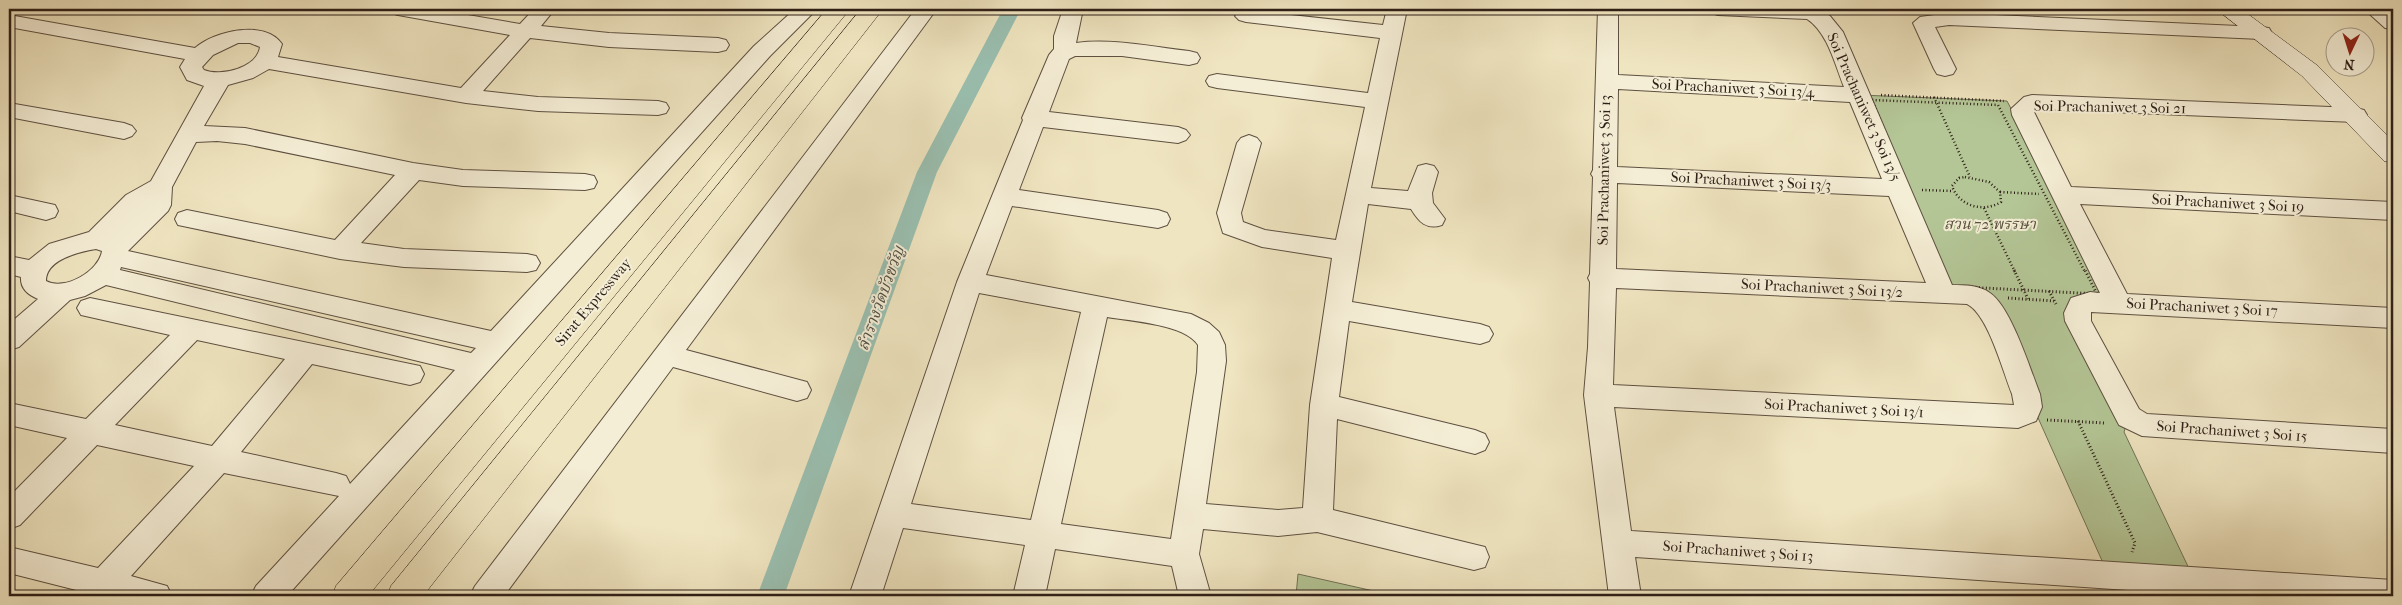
<svg xmlns="http://www.w3.org/2000/svg" width="2402" height="605" viewBox="0 0 2402 605" font-family="'IM FELL French Canon','Noto Serif Thai',serif">
<rect width="100%" height="100%" fill="#efe5c0"/>
<filter id="stains"><feTurbulence type="fractalNoise" baseFrequency=".004" numOctaves="4"/><feColorMatrix values="0 0 0 0 .2 0 0 0 0 .09 0 0 0 0 .02 0 0 0 .5 -.17"/></filter>
<radialGradient id="worn" r=".72"><stop offset=".6" stop-color="#630" stop-opacity="0"/><stop offset="1" stop-color="#630" stop-opacity=".3"/></radialGradient>
<g fill="#b4c696" stroke="#707256">
<path d="M1860,95L2007,101L2114,304L2068,303L2126,426L2124,432L2194,579L2108,574L2039,420L1988,297L1940,295Z"/>
<path d="M1298,574L1396,596H1296Z"/>
<path d="M2121,583L2200,588L2204,596H2126Z"/>
</g>
<g fill="none" stroke-linecap="round" stroke-linejoin="round">
<path fill="#9abfb0" fill-rule="evenodd" d="M1003,9H1021L937,172L784,596H757L917,172Z"/>
<g stroke="#5e5041" stroke-width="2">
<g id="street">
<path d="M388,9H433L520,24L534,9H555L541,26L609,33L718,38L726,40L729,45L726,50L718,52L609,47L530,38L483,91L538,97L658,101L666,103L669,108L666,113L658,115L538,111L466,103L269,69L253,78L228,85L204,126L245,128L413,163L463,170L585,174L594,176L597,182L594,188L585,190L463,186L419,180L361,243L404,249L527,254L536,256L540,263L536,270L527,272L404,267L340,259L178,225L175,219L178,213L187,210L335,240L395,175L245,144L217,141L196,142L172,187L171,205L168,211L128,251L491,331L754,46L795,9H817L770,56L287,596H251L256,586L339,496L224,473L131,576L167,586L172,596H100L9,573V547L98,568L194,466L97,445L20,525L9,529V497L67,438L9,425V403L86,419L170,335L81,315L77,308L81,301L90,298L420,366L424,374L420,382L410,385L312,364L241,452L336,473L346,476L350,484L455,370L106,285L85,296L70,300L19,347L9,350V324L38,299C28,295 20,288 21,277L9,274V256L29,260L49,244L89,232L126,195L151,181L204,86L187,80L180,67L185,59L9,27V15L195,48C214,31 265,19 282,44L278,57L461,88L510,35L398,15L391,13ZM238,43H250L260,47C257,68 221,77 204,70L202,67L213,55ZM96,249L102,251C99,271 65,291 46,281C46,259 79,252 96,249ZM121,267L476,348L471,353L120,270ZM197,340L285,359L212,446L115,425Z"/>
<path d="M1063,9H1083L1076,43C1113,38 1152,47 1189,51L1197,53L1200,58L1197,63L1189,65L1122,56H1075L1069,59L1049,112L1178,127L1186,130L1190,135L1186,140L1178,143L1043,127L1019,190L1158,210L1167,213L1170,219L1167,225L1158,228L1012,206L986,275L1191,314L1209,323L1219,332L1225,345L1226,361L1206,504L1278,510L1303,508L1310,405L1332,258L1262,247L1223,233L1217,213L1237,143L1241,138L1249,135L1257,138L1261,143L1241,213L1243,222L1265,230L1336,240L1365,107L1217,88L1209,86L1206,81L1209,76L1217,74L1368,93L1380,38L1246,22L1239,20L1235,16L1239,12L1246,10L1383,25L1387,9H1407L1371,188L1408,191L1418,166L1426,164L1434,166L1438,172L1432,193L1433,203L1445,219L1442,225C1426,230 1419,222 1411,209L1368,204L1352,302L1480,324L1489,327L1493,334L1489,341L1480,344L1349,321L1339,397L1475,430L1485,434L1489,442L1485,450L1475,454L1337,419L1333,510L1485,547L1489,557L1485,567L1474,570L1317,532L1278,536L1203,529L1199,554L1211,596H1179L1172,566L1055,549L1045,596H1013L1025,545L903,528L881,596H849L957,282L1023,120L1022,118L1049,55L1054,49V36ZM979,293L1081,312L1031,520L911,504ZM1107,317C1130,321 1185,324 1198,345L1197,372L1171,539L1061,524Z"/>
<path d="M1598,9H1618V75L1844,87C1835,65 1828,33 1807,19L1718,15L1711,13L1708,9H1820L1830,16L1843,32L1952,285C1965,285 1979,285 1990,293C2011,307 2030,369 2040,394L2042,407L2036,421L2018,428L1614,407L1631,531L2393,580V596H2217L1635,557L1641,596H1609L1584,395L1588,347L1590,282L1588,278L1590,274L1593,177L1591,174L1593,170ZM1618,89L1850,102L1882,179L1617,167ZM1617,183L1889,196L1926,283L1616,269ZM1616,288L1967,304C1988,314 2003,372 2012,394L2014,405L1613,385Z"/>
<path d="M2364,9H2387L2393,13V29L2385,28Z"/>
<path d="M915,10H929L933,14L686,350L807,382L811,390L807,398L797,401L673,367L504,596H470L475,586Z"/>
<path d="M1949,13L2261,27L2269,28L2272,33L2269,38L2261,39L1949,25L1935,27L1956,69L1953,74L1945,76L1937,74L1934,69L1913,23L1920,17Z"/>
<path d="M2032,95L2356,108L2364,110L2367,115L2364,120L2356,122L2037,109L2034,112L2071,187L2393,202V220L2080,204L2127,294L2393,308V328L2091,312V321L2139,409L2147,414L2393,429V453L2142,436L2119,425L2065,321L2064,313L2071,298L2090,292L2100,293L2012,115L2011,109L2024,97Z"/>
<path d="M9,103L124,123L132,126L136,131L132,136L124,139L9,117Z"/>
<path d="M9,195L55,205L58,211L55,217L46,220L9,211Z"/>
</g>
</g>
<g stroke="#2d1f17" stroke-width="1">
<path id="secondary" d="M2216,9H2241L2318,66L2393,141V163L2384,161L2302,76Z"/>
</g>
<g stroke="#2d1f17" stroke-width="1">
<g id="highway">
<path d="M827,9H850L368,596H332L336,586Z"/>
<path d="M861,9H883L423,596H387L391,586Z"/>
</g>
</g>
<g stroke="#2d1f17" stroke-width="2.5" stroke-dasharray="1 2.5" stroke-linecap="butt">
<path d="M1881,95L2004,101"/>
<path d="M1934,97L1970,177"/>
<path d="M1965,177L1989,182L2000,192L2001,202C1983,213 1959,206 1952,186L1959,178Z"/>
<path d="M1922,190L1953,191"/>
<path d="M2000,192L2039,194"/>
<path d="M1984,208L2015,272"/>
<path d="M1941,272L1872,100L1998,105L2085,272"/>
</g>
<g stroke="#2d1f17" stroke-width="3" stroke-dasharray="1 2.5" stroke-linecap="butt">
<path d="M1941,270L1947,286L2097,294L2085,270"/>
<path d="M2014,270L2028,299"/>
<path d="M2049,291L2056,304"/>
<path d="M2008,298L2054,301"/>
<path d="M2047,420L2105,423"/>
<path d="M2078,421L2135,543L2132,552"/>
</g>
<use href="#street" fill="#f5eed6" fill-rule="evenodd"/>
<use href="#secondary" fill="#f5eed6" fill-rule="evenodd"/>
<use href="#highway" fill="#efe5c0" fill-rule="evenodd"/>
</g>
<g text-anchor="middle" stroke-width="4" stroke-linejoin="round" paint-order="stroke">
<g font-size="15" fill="#2d1f17" stroke="#f5eed6">
<text transform="translate(1733 88) rotate(3)" y="5">Soi Prachaniwet 3 Soi 13/4</text>
<text transform="translate(1864 107) rotate(66)" y="5">Soi Prachaniwet 3 Soi 13/5</text>
<text transform="translate(2110 107) rotate(1)" y="5">Soi Prachaniwet 3 Soi 21</text>
<text transform="translate(1604 170) rotate(-89)" y="5">Soi Prachaniwet 3 Soi 13</text>
<text transform="translate(1751 181) rotate(3)" y="5">Soi Prachaniwet 3 Soi 13/3</text>
<text transform="translate(2228 203) rotate(3)" y="5">Soi Prachaniwet 3 Soi 19</text>
<text transform="translate(1822 288) rotate(3)" y="5">Soi Prachaniwet 3 Soi 13/2</text>
<text transform="translate(593 302) rotate(-50)" y="5">Sirat Expressway</text>
<text transform="translate(2202 307) rotate(3)" y="5">Soi Prachaniwet 3 Soi 17</text>
<text transform="translate(1844 408) rotate(3)" y="5">Soi Prachaniwet 3 Soi 13/1</text>
<text transform="translate(2232 431) rotate(4)" y="5">Soi Prachaniwet 3 Soi 15</text>
<text transform="translate(1738 551) rotate(4)" y="5">Soi Prachaniwet 3 Soi 13</text>
</g>
<g font-size="15" font-style="italic" fill="#56513d" stroke="#f5eed6">
<text x="1990" y="229">สวน 72 พรรษา</text>
</g>
<g font-size="16" font-style="italic" fill="#4e4f45" stroke="#f5eed6">
<text transform="translate(880 298) rotate(-70)" y="6">ลำรางวัดบัวขวัญ</text>
</g>
</g>
<rect width="2402" height="605" fill="none" stroke="#efe5c0" stroke-width="30"/>
<rect x="10" y="10" width="2382" height="585" fill="none" stroke="#2d1f17" stroke-width="2.5"/>
<rect x="15" y="15" width="2372" height="575" fill="none" stroke="#2d1f17"/>
<g transform="translate(2350 52) rotate(184)"><circle r="24" fill="#f5eed6" stroke="#a59b8a"/>
<path d="M0-4L9 19L0 12L-9 19Z" fill="#8f2418"/>
<text y="-8" font-size="14" font-weight="bold" text-anchor="middle" fill="#2d1f17">N</text>
</g>
<rect width="100%" height="100%" filter="url(#stains)"/>
<rect width="100%" height="100%" fill="url(#worn)"/>
</svg>
